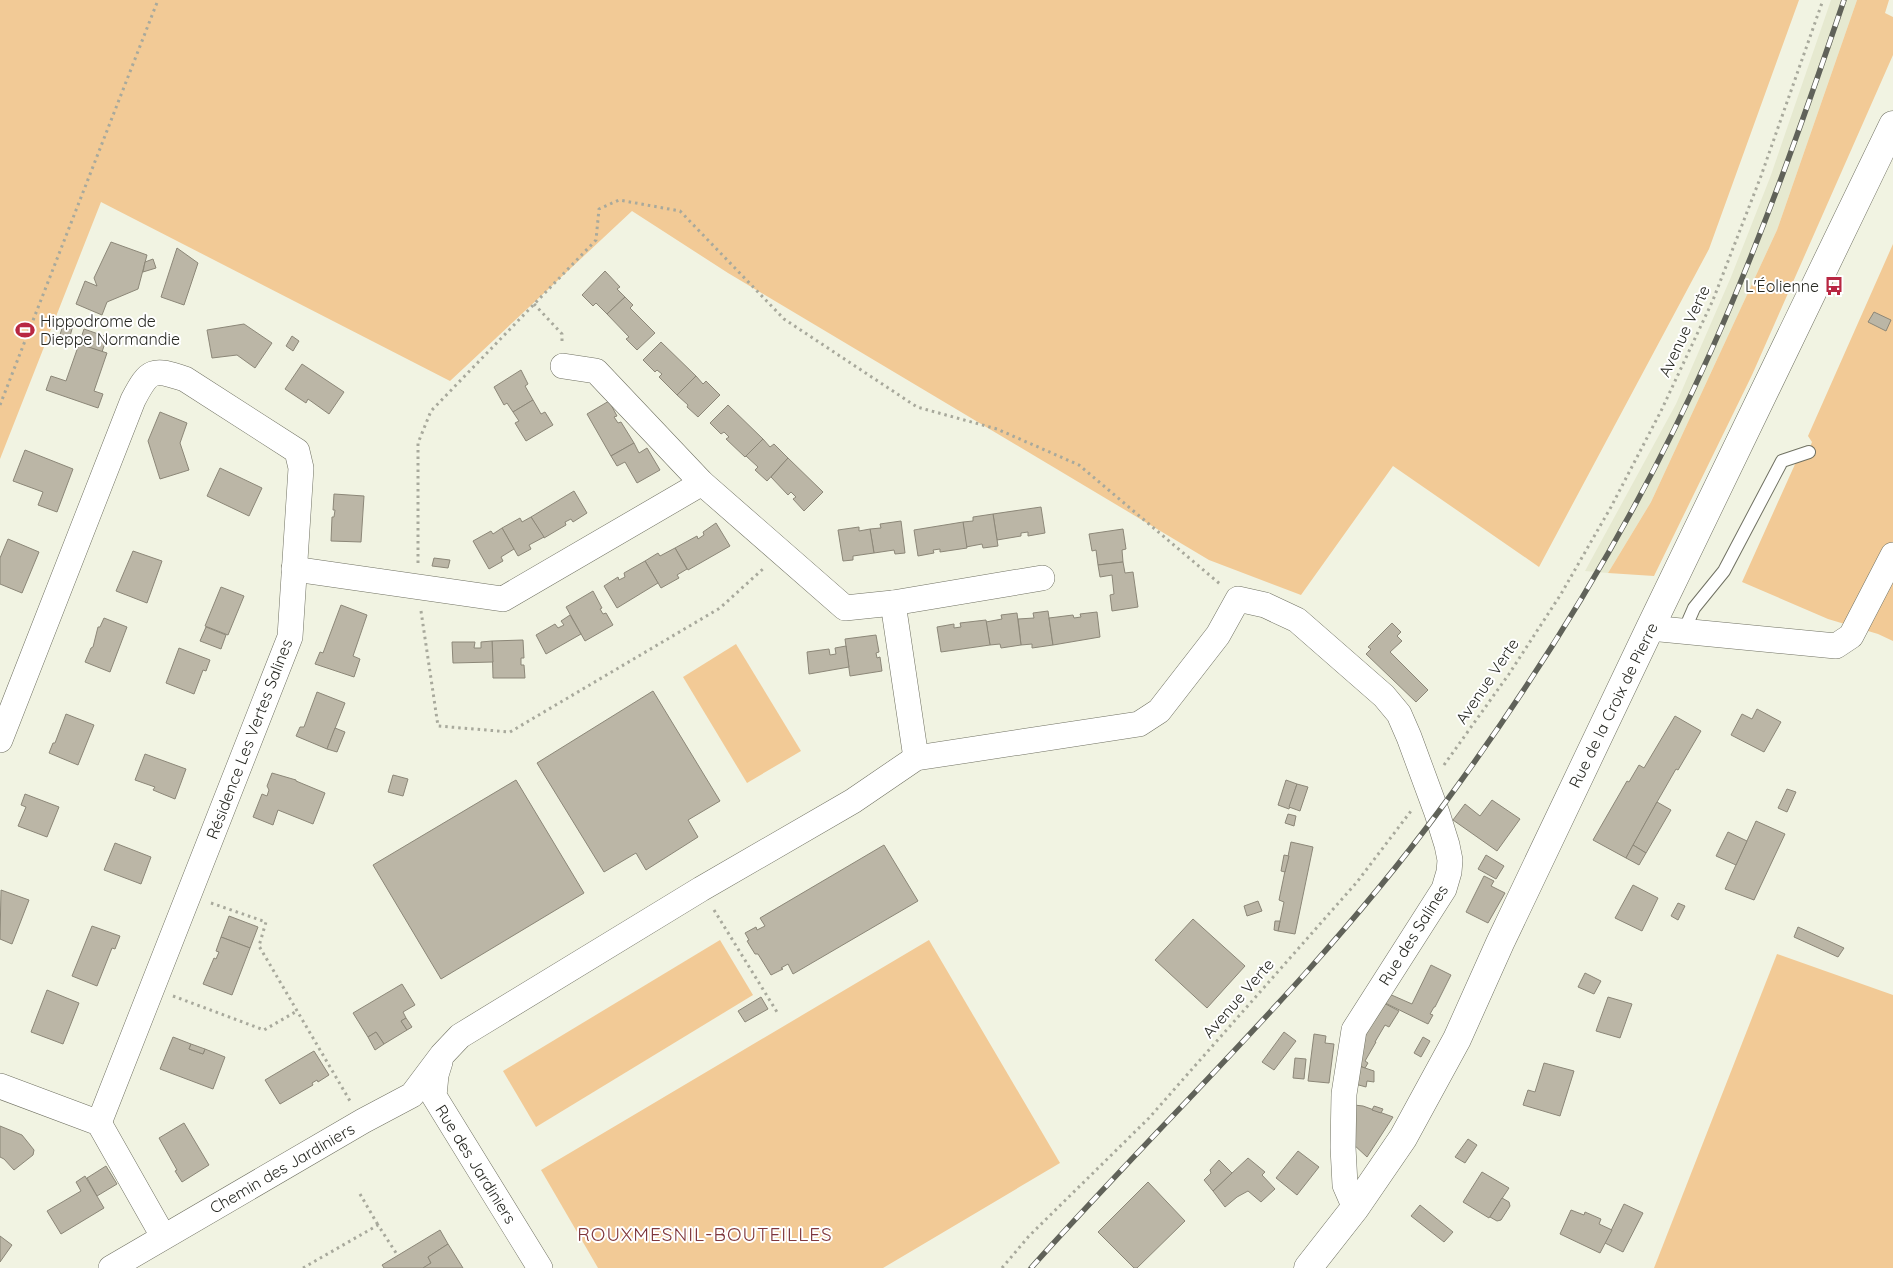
<svg xmlns="http://www.w3.org/2000/svg" width="1893" height="1268" viewBox="0 0 1893 1268" font-family="Quicksand,sans-serif">
<rect width="100%" height="100%" fill="#f1f3e2"/>
<path fill="#e6e9d0" d="M1831,0H1857L1777,230L1651,502L1608,573L1585,571L1676,404L1731,277L1771,175Z"/>
<g fill="#f2ca96">
<path d="M0,0H1799L1709,249L1539,567L1393,466L1301,595L1209,560L728,273L632,211L450,381L101,202L0,459Z"/>
<path d="M1857,0H1889L1885,13L1893,17V55L1752,375L1654,576L1608,573L1651,502L1777,230Z"/>
<path d="M1893,244V641L1878,634L1828,619L1742,582L1796,462L1805,460L1812,442L1808,436Z"/>
<path d="M736,644L801,751L747,783L683,677Z"/>
<path d="M720,940L753,995L536,1127L503,1071Z"/>
<path d="M929,940L1060,1163L883,1268H598L541,1170Z"/>
<path d="M1777,954L1893,995V1268H1654Z"/>
</g>
<g fill="#bbb6a6" stroke="#8c8778">
<path d="M111,242L147,255L138,289L107,302L102,315L76,304L85,281L97,286L94,278Z"/>
<path d="M177,248L198,263L184,305L161,297Z"/>
<path d="M153,259L156,268L143,272L145,262Z"/>
<path d="M605,271L620,287L617,289L625,297L607,314L596,303L593,306L582,295Z"/>
<path d="M625,297L633,305L630,308L655,333L637,350L626,339L629,337L607,314Z"/>
<path d="M1874,312L1891,320L1886,331L1868,322Z"/>
<path d="M64,322L73,325L68,344L58,341Z"/>
<path d="M244,324L272,343L255,368L237,355L212,358L207,330Z"/>
<path d="M84,329L107,337L102,352L79,344Z"/>
<path d="M292,336L299,341L293,351L286,346Z"/>
<path d="M661,342L696,376L677,395L659,377L662,374L657,370L655,372L643,360Z"/>
<path d="M79,344L107,353L94,391L103,394L98,408L46,390L51,376L66,381Z"/>
<path d="M302,364L344,392L329,414L308,399L306,403L285,389Z"/>
<path d="M521,370L528,384L525,386L533,400L513,412L507,403L504,405L494,387Z"/>
<path d="M696,376L703,384L706,381L720,395L698,417L687,407L688,405L677,395Z"/>
<path d="M533,400L541,414L545,412L553,425L526,441L515,423L519,421L513,412Z"/>
<path d="M609,401L617,416L614,417L618,423L621,422L634,443L611,456L587,414Z"/>
<path d="M728,405L763,439L745,457L726,439L729,437L724,432L721,434L710,423Z"/>
<path d="M160,412L187,423L180,443L189,470L160,479L148,441Z"/>
<path d="M763,439L770,447L774,444L788,458L767,481L755,470L758,467L746,456Z"/>
<path d="M634,443L639,453L647,448L660,470L637,483L625,462L617,466L611,456Z"/>
<path d="M25,450L73,469L57,512L38,505L43,492L13,481Z"/>
<path d="M788,458L823,492L804,511L793,499L796,497L791,492L788,495L771,477Z"/>
<path d="M220,468L262,488L249,516L207,496Z"/>
<path d="M574,491L587,513L573,522L571,519L565,522L566,525L544,538L531,517Z"/>
<path d="M334,494L364,496L361,542L331,541L332,517H334L335,510H333Z"/>
<path d="M1041,507L1045,533L1028,536V532L1021,533V536L997,540L993,514Z"/>
<path d="M993,514L998,546L983,548L982,544L966,547L963,522L973,521V517Z"/>
<path d="M531,517L544,537L529,545L531,549L518,556L502,528L520,518L522,522Z"/>
<path d="M901,521L905,553L895,554L894,550L874,553L870,529L881,528L880,524Z"/>
<path d="M963,522L967,548L940,552V549L933,550L934,553L918,556L914,530Z"/>
<path d="M716,523L730,546L688,570L675,548L697,536L698,539L704,535L703,532Z"/>
<path d="M859,527V531L870,529L874,553L853,556V560L843,561L838,530Z"/>
<path d="M502,528L514,549L501,557L503,561L489,569L473,541L491,531L493,534Z"/>
<path d="M1123,529L1126,549L1122,550L1123,562L1098,565L1096,550L1092,551L1089,534Z"/>
<path d="M8,539L39,552L22,593L0,584V558Z"/>
<path d="M675,548L687,569L677,575L679,578L661,588L645,561L658,553L660,556Z"/>
<path d="M133,551L162,561L147,603L116,591Z"/>
<path d="M434,558L450,560L448,568L432,566Z"/>
<path d="M645,561L658,583L617,608L604,586L618,577L619,580L625,577L624,573Z"/>
<path d="M1123,562L1125,573L1133,572L1138,607L1112,611L1110,595L1114,594L1112,575L1100,577L1098,565Z"/>
<path d="M221,587L244,596L228,635L205,626Z"/>
<path d="M593,591L602,608L600,609L603,614L606,613L613,625L585,641L566,607Z"/>
<path d="M341,605L367,615L353,656L360,659L354,677L315,664L320,652L323,653Z"/>
<path d="M1048,611L1053,645L1032,648V644L1021,645L1018,619L1034,618L1033,613Z"/>
<path d="M1097,612L1100,637L1053,645L1049,618L1073,615L1074,618L1081,617L1080,614Z"/>
<path d="M1017,613L1021,645L1001,648L1000,644L990,645L986,622L1002,619L1001,615Z"/>
<path d="M570,615L581,634L546,654L536,635L555,624L558,628L564,625L561,621Z"/>
<path d="M104,618L127,627L110,672L85,662L91,648L93,647L98,627H100Z"/>
<path d="M986,620L990,645L941,652L937,627L954,624V628L961,627L960,623Z"/>
<path d="M1392,623L1401,632L1397,636L1402,641L1390,652L1428,690L1416,702L1366,654L1371,649L1368,647Z"/>
<path d="M206,627L226,635L221,649L200,641Z"/>
<path d="M876,635L879,652L876,653L877,658L880,657L882,671L850,676L845,639Z"/>
<path d="M523,640L524,658H521V665H524L525,678H493L492,641Z"/>
<path d="M492,641L493,662L453,663L452,642H475L474,648H481V642Z"/>
<path d="M846,646L849,667L809,674L807,652L829,649L830,655L836,654L835,648Z"/>
<path d="M179,648L210,660L206,671L203,670L194,694L166,683Z"/>
<path d="M653,691L720,801L688,820L698,837L646,870L636,853L604,872L537,763Z"/>
<path d="M317,692L345,703L327,749L296,736L300,727H304Z"/>
<path d="M1757,709L1781,722L1764,752L1731,735L1742,714L1752,719Z"/>
<path d="M66,714L94,725L78,765L49,753L53,743H55Z"/>
<path d="M1675,716L1701,731L1678,770L1676,769L1657,802L1626,858L1593,840L1627,781L1629,782L1639,765L1644,768Z"/>
<path d="M335,728L345,732L337,752L327,749Z"/>
<path d="M145,754L186,769L175,799L153,790L155,787L135,780Z"/>
<path d="M272,773L296,780V781L325,793L313,824L278,810L273,825L253,817L262,794L267,796L269,790L267,786Z"/>
<path d="M393,775L408,779L403,796L388,792Z"/>
<path d="M516,780L584,893L441,979L373,865Z"/>
<path d="M1286,780L1297,784L1289,809L1278,805Z"/>
<path d="M1297,784L1308,787L1300,811L1289,807Z"/>
<path d="M1787,789L1796,792L1787,812L1778,808Z"/>
<path d="M25,794L59,807L47,837L18,826L26,807L21,805Z"/>
<path d="M1492,800L1520,819L1497,851L1453,820L1465,804L1480,816Z"/>
<path d="M1657,802L1671,810L1646,853L1633,845Z"/>
<path d="M1288,814L1296,816L1294,826L1285,823Z"/>
<path d="M1756,821L1785,834L1754,900L1725,889Z"/>
<path d="M1728,832L1747,841L1736,865L1716,856Z"/>
<path d="M1291,842L1313,847L1295,934L1278,931L1284,902L1279,900Z"/>
<path d="M115,843L151,857L141,884L104,870Z"/>
<path d="M884,845L918,901L793,974L788,964L781,968L783,969L771,975L758,954H755L747,941L749,940L745,933L756,927L757,930L765,926L760,918Z"/>
<path d="M1633,845L1646,853L1639,865L1626,858Z"/>
<path d="M1284,855L1289,856L1285,872L1281,871Z"/>
<path d="M1486,855L1504,866L1496,879L1478,869Z"/>
<path d="M1484,876L1494,881L1491,886L1505,893L1488,923L1466,912Z"/>
<path d="M1633,885L1658,898L1642,931L1615,918Z"/>
<path d="M1,890L29,900L12,944L0,939Z"/>
<path d="M1258,901L1262,911L1247,916L1244,906Z"/>
<path d="M1678,903L1685,906L1678,920L1671,916Z"/>
<path d="M229,916L258,927L250,948L221,937Z"/>
<path d="M1193,919L1245,966L1207,1008L1155,960Z"/>
<path d="M1275,921H1280L1278,931L1274,930Z"/>
<path d="M92,926L120,936L115,949L112,948L97,986L72,976Z"/>
<path d="M1798,927L1844,948L1838,957L1794,937Z"/>
<path d="M221,937L250,948L232,995L203,984L214,958L216,959L219,952L216,951Z"/>
<path d="M1431,965L1451,975L1435,1007H1434L1430,1014L1433,1015L1428,1024L1381,1001L1387,993L1412,1004Z"/>
<path d="M1585,973L1601,981L1594,994L1578,987Z"/>
<path d="M402,984L415,1005L403,1012L406,1018L401,1021L407,1030L384,1044L376,1032L368,1037L353,1013Z"/>
<path d="M47,990L79,1003L63,1044L31,1032Z"/>
<path d="M761,997L768,1009L745,1022L738,1011Z"/>
<path d="M1608,997L1632,1004L1620,1038L1596,1031Z"/>
<path d="M1380,1001L1399,1011L1389,1027L1385,1025L1375,1042H1376L1365,1061L1368,1063L1365,1068L1356,1065L1358,1036Z"/>
<path d="M406,1018L412,1027L407,1030L401,1021Z"/>
<path d="M376,1032L384,1044L375,1050L368,1037Z"/>
<path d="M1284,1032L1296,1041L1274,1070L1262,1062Z"/>
<path d="M1314,1034L1326,1036L1325,1043L1334,1044L1329,1083L1308,1081Z"/>
<path d="M173,1037L191,1044L189,1049L203,1054L205,1049L225,1057L213,1089L160,1069Z"/>
<path d="M1423,1037L1430,1041L1421,1057L1414,1053Z"/>
<path d="M191,1044L205,1049L203,1054L189,1049Z"/>
<path d="M314,1051L329,1075L318,1082L317,1080L312,1083L313,1085L280,1104L265,1080Z"/>
<path d="M1295,1058L1306,1059L1304,1079L1293,1078Z"/>
<path d="M1544,1063L1574,1071L1560,1116L1523,1105L1528,1090L1535,1092Z"/>
<path d="M1356,1065L1374,1071V1082L1367,1081L1366,1087L1355,1084Z"/>
<path d="M1354,1105L1363,1106L1393,1117L1367,1157L1352,1143Z"/>
<path d="M1374,1106L1383,1109L1381,1113L1372,1110Z"/>
<path d="M184,1123L209,1165L182,1182L175,1171L177,1170L159,1138Z"/>
<path d="M0,1126L22,1135L34,1150L33,1155L14,1170L4,1159L0,1157Z"/>
<path d="M1468,1139L1477,1145L1465,1163L1455,1157Z"/>
<path d="M1298,1151L1319,1167L1297,1195L1276,1178Z"/>
<path d="M1248,1158L1265,1172L1262,1175L1275,1189L1261,1202L1248,1191L1237,1197L1225,1207L1213,1191Z"/>
<path d="M1219,1160L1232,1173L1213,1191L1204,1180L1211,1173L1210,1170Z"/>
<path d="M106,1166L117,1184L97,1196L87,1178Z"/>
<path d="M1482,1172L1509,1188L1489,1218L1463,1202Z"/>
<path d="M85,1176L104,1208L61,1234L47,1211L81,1191L76,1182Z"/>
<path d="M1148,1182L1185,1221L1137,1268H1134L1098,1232Z"/>
<path d="M1502,1198L1509,1202L1510,1206L1501,1220L1497,1221L1490,1217Z"/>
<path d="M1624,1204L1643,1213L1623,1252L1605,1243Z"/>
<path d="M1420,1205L1453,1232L1444,1242L1411,1216Z"/>
<path d="M1571,1210L1584,1215L1585,1212L1601,1219L1599,1224L1612,1230L1600,1253L1560,1234Z"/>
<path d="M440,1230L448,1244L428,1257L431,1263L423,1268H384L382,1265Z"/>
<path d="M0,1236L12,1245L0,1262Z"/>
<path d="M448,1244L463,1268H423L431,1263L428,1257Z"/>
</g>
<g fill="none" stroke-linecap="round" stroke-linejoin="round">
<g stroke="#707162" stroke-width="14">
<path id="lane" d="M1684,631L1694,608L1724,571L1782,461L1809,452"/>
</g>
<g stroke="#707162" stroke-width="26">
<g id="street">
<path d="M563,366L596,371L702,483L845,608L893,603L916,758"/>
<path d="M294,569L503,599L702,483"/>
<path d="M893,603L1042,578"/>
<path d="M1650,628L1836,646L1851,636L1893,555"/>
<path d="M0,740L133,400C149,369 153,368 185,379L297,451L301,468L290,637L99,1123"/>
<path d="M440,1062L436,1075L434,1096L540,1268"/>
<path d="M0,1086L99,1123L163,1236"/>
<path d="M111,1268L363,1121L412,1095L442,1055L460,1036L701,889L853,801L916,758L1139,724L1159,711L1218,635L1238,599L1265,605L1297,620L1384,696L1399,714L1409,737L1437,813L1447,845L1450,860L1449,872L1444,889L1354,1030L1344,1094L1343,1147L1345,1185L1355,1208"/>
</g>
</g>
<g stroke="#707162" stroke-width="29">
<path id="secondary" d="M1308,1268L1355,1208L1403,1138L1457,1039L1500,943L1650,628L1893,125"/>
</g>
<g stroke="#a8a99c" stroke-width="3" stroke-dasharray="2.5 4" stroke-linecap="butt">
<path d="M534,304L562,334V343"/>
<path d="M0,405L158,0"/>
<path d="M418,563V443L431,411L596,240L599,209L619,200L680,211L784,319L917,407L997,429L1079,465L1220,584"/>
<path d="M421,611L438,726L510,732L720,608L764,568"/>
<path d="M1444,765L1509,674L1561,594L1611,507L1661,411L1713,300L1761,176L1823,0"/>
<path d="M211,903L266,922L259,946L350,1101"/>
<path d="M714,910L777,1012"/>
<path d="M173,996L264,1030L297,1011"/>
<path d="M360,1194L378,1225"/>
<path d="M303,1268L378,1225L398,1256"/>
<path d="M1002,1268L1029,1236L1149,1118L1357,882L1411,811"/>
</g>
<use href="#lane" stroke="#fff" stroke-width="12"/>
<use href="#street" stroke="#fff" stroke-width="25"/>
<use href="#secondary" stroke="#fff" stroke-width="28"/>
<g stroke="#606259" stroke-width="5.5">
<path id="rail" d="M1031,1268C1167,1116 1317,976 1439,811C1544,669 1639,513 1711,351C1762,237 1804,118 1844,0"/>
</g>
<use href="#rail" stroke="#fff" stroke-width="4" stroke-dasharray="11" stroke-linecap="butt"/>
</g>
<defs>
<g id="bus-bare" transform="scale(1.5)"><path d="M-5-6H5V4H4V6H2V4H-2V6H-4V4H-5ZM-3.5-4V0h7V-4ZM-3.5 1.2v1.5H-2V1.2ZM2 1.2v1.5H3.5V1.2Z" fill="#b82742" stroke="#fff" stroke-width="2.5" paint-order="stroke"/></g>
<g id="stadium-bare" transform="scale(1.5)"><path d="M0-5a6.5 5 0 1 0 0 10a6.5 5 0 1 0 0-10ZM-3.5-1.8h7v3.6h-7Z" fill="#b82742" stroke="#fff" stroke-width="2.5" paint-order="stroke"/></g>
</defs>
<g fill-rule="evenodd">
<use href="#bus-bare" x="1834" y="286"/>
<use href="#stadium-bare" x="25" y="330"/>
</g>
<g text-anchor="middle" stroke-width="4" stroke-linejoin="round" paint-order="stroke">
<g font-size="16" fill="#272822" stroke="#fff" text-anchor="end">
<text x="1819" y="292">L'Éolienne</text>
<text x="40" y="327" text-anchor="start">Hippodrome de<tspan x="40" dy="18">Dieppe Normandie</tspan></text>
</g>
<g font-size="16" fill="#272822" stroke="#fff">
<text transform="translate(1684 331) rotate(-65)" y="6">Avenue Verte</text>
<text transform="translate(1487 681) rotate(-56)" y="6">Avenue Verte</text>
<text transform="translate(1613 705) rotate(-64)" y="6">Rue de la Croix de Pierre</text>
<text transform="translate(249 739) rotate(-69)" y="6">Résidence Les Vertes Salines</text>
<text transform="translate(1413 935) rotate(-58)" y="6">Rue des Salines</text>
<text transform="translate(1238 998) rotate(-49)" y="6">Avenue Verte</text>
<text transform="translate(476 1164) rotate(58)" y="6">Rue des Jardiniers</text>
<text transform="translate(282 1168) rotate(-30)" y="6">Chemin des Jardiniers</text>
</g>
<g font-size="19" letter-spacing="1" fill="#7f373d" stroke="#fff">
<text x="705" y="1241">ROUXMESNIL-BOUTEILLES</text>
</g>
</g>
</svg>
